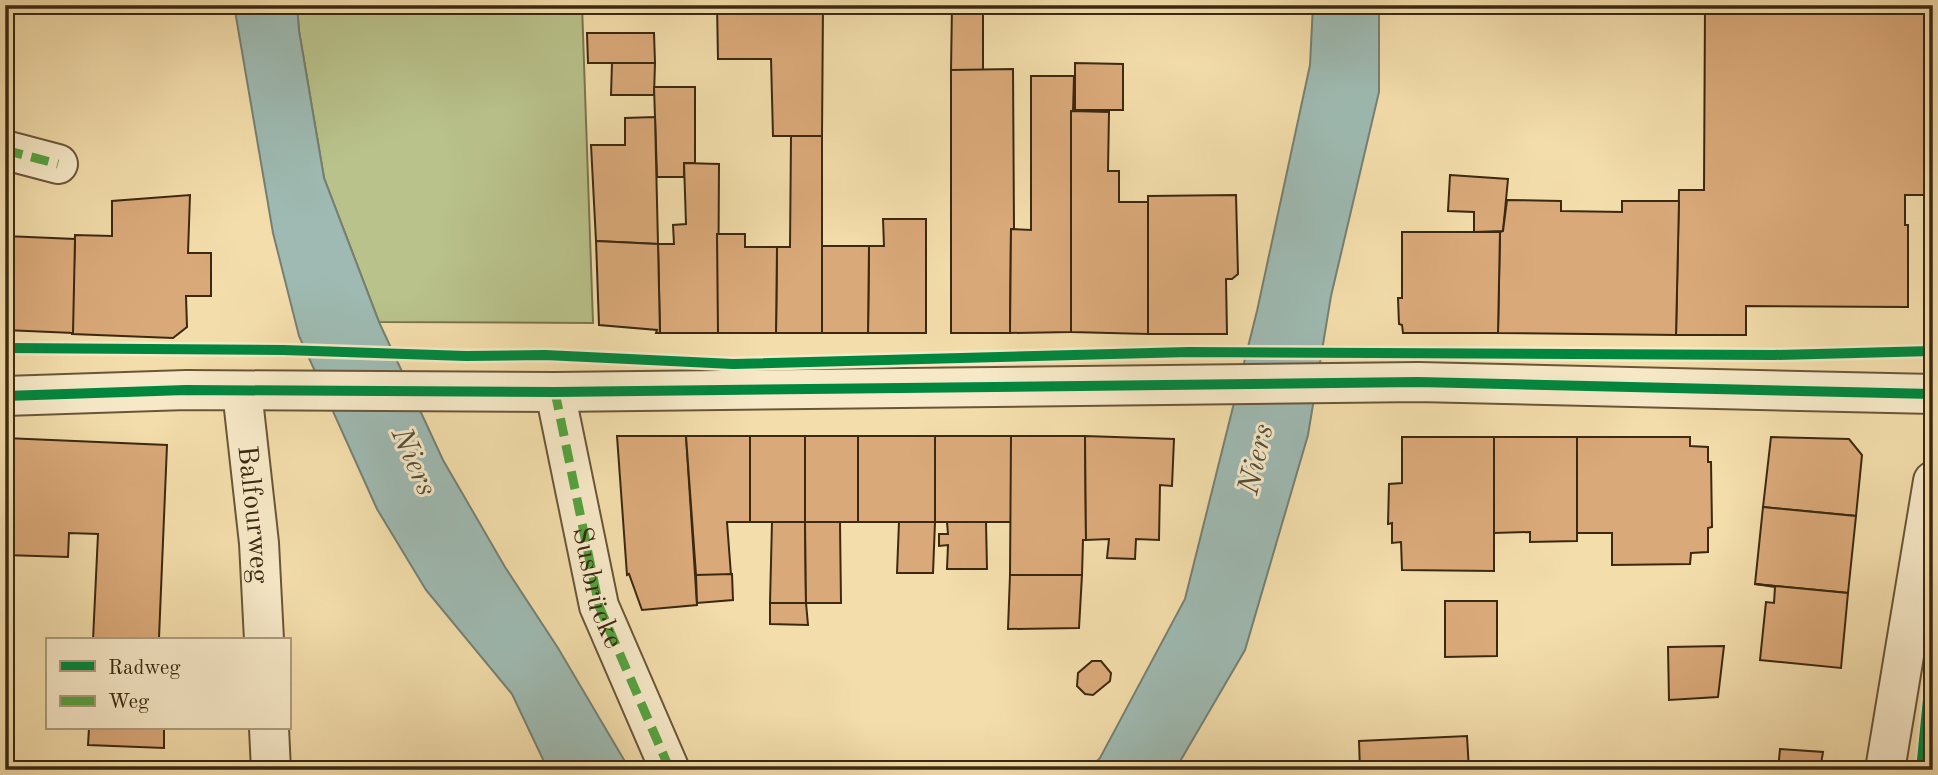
<svg xmlns="http://www.w3.org/2000/svg" width="1938" height="775" viewBox="0 0 1938 775" font-family="'Old Standard TT',serif">
<rect width="100%" height="100%" fill="#f3ddab"/>
<filter id="stains"><feTurbulence type="fractalNoise" baseFrequency=".00286" numOctaves="4"/><feColorMatrix values="0 0 0 0 .2 0 0 0 0 .09 0 0 0 0 .02 0 0 0 .5 -.17"/></filter>
<radialGradient id="worn" r=".72"><stop offset=".6" stop-color="#630" stop-opacity="0"/><stop offset="1" stop-color="#630" stop-opacity=".3"/></radialGradient>
<path fill="#b9c28b" stroke="#7a764e" stroke-width="2" d="M297,5H582L593,323L379,322L324,178L299,31Z"/>
<g fill="#9ebab2" stroke="#768072" stroke-width="2">
<path d="M234,5H297L299,31L324,178L379,322L443,460L505,567L558,648L630,770H548L512,694L426,590L377,509L299,336L273,233Z"/>
<path d="M1313,5H1379V92L1331,296L1308,435L1245,650L1175,770H1088L1100,758L1185,599L1257,311L1310,65Z"/>
</g>
<g fill="#daa979" stroke="#3b2912" stroke-width="2">
<path d="M717,5H823L822,136H773L771,59H718Z"/>
<path d="M952,5H983V70H951Z"/>
<path d="M1705,5H1926L1924,195H1905V225H1908V307L1746,306V335H1676L1679,190H1704Z"/>
<path d="M587,33H654L655,63H588Z"/>
<path d="M612,63H655L654,95H611Z"/>
<path d="M1075,63L1123,64V110H1075Z"/>
<path d="M1013,69L1014,229H1011L1010,333H951V70Z"/>
<path d="M1031,76H1074L1073,111H1071V332L1010,333L1011,229L1031,230Z"/>
<path d="M654,87H695V163H684V177H657Z"/>
<path d="M1071,111L1109,112L1108,171H1119V202H1148V334L1071,332Z"/>
<path d="M655,117L658,244L596,241L591,145H625V118Z"/>
<path d="M791,136H822V333H776L777,247H790Z"/>
<path d="M684,163L719,164L718,333H660L658,244H674L673,225L686,224Z"/>
<path d="M1450,175L1508,179L1503,231L1474,232V212L1448,211Z"/>
<path d="M190,195L188,253H211V296H186L187,327L173,338L72,334L75,235L112,236V201Z"/>
<path d="M1236,195L1238,274L1232,279H1226L1227,334H1148V196Z"/>
<path d="M1507,200L1561,201V211L1622,212V201H1679L1676,335L1498,333L1500,232L1503,231Z"/>
<path d="M883,219H926V333H868L869,246H884Z"/>
<path d="M1402,232H1500L1498,333H1403L1402,325L1399,324L1398,298H1402Z"/>
<path d="M717,234H745V247H777L776,333H718Z"/>
<path d="M5,236L75,239L73,333L5,330Z"/>
<path d="M596,241L658,244L660,333H656L657,330L599,325Z"/>
<path d="M822,246H869L868,333H822Z"/>
<path d="M617,436H686L697,605L642,610L629,574L627,575Z"/>
<path d="M686,436H750V522H727L731,575H696Z"/>
<rect x="750" y="436" width="55" height="86"/>
<rect x="805" y="436" width="53" height="86"/>
<rect x="858" y="436" width="77" height="86"/>
<rect x="935" y="436" width="76" height="86"/>
<path d="M1011,436H1085L1086,540H1083L1082,575H1010Z"/>
<path d="M1085,436L1174,439L1172,486L1160,485L1159,540L1136,539L1135,559L1107,558L1109,539L1086,540Z"/>
<path d="M1402,437H1494V571L1402,570L1401,542L1392,543V523L1388,524L1389,484L1402,483Z"/>
<path d="M1494,437H1577V541L1530,542V532L1494,533Z"/>
<path d="M1577,437H1690V446L1708,447V462H1711L1712,527L1708,528V552L1691,553L1690,564L1612,565V533H1577Z"/>
<path d="M1771,437L1849,439L1862,455L1856,516L1763,507Z"/>
<path d="M5,438L167,445L159,638L170,640H93L98,534L69,533L68,557L5,555Z"/>
<path d="M1763,507L1856,516L1848,593L1755,584Z"/>
<path d="M772,522H805L806,603H770Z"/>
<path d="M805,522H840L841,603H806Z"/>
<path d="M899,522H935L933,573H897Z"/>
<path d="M947,522H986L987,569H947L948,545L939,546V534H948Z"/>
<path d="M732,574L733,600L697,603L696,575Z"/>
<path d="M1010,575H1082L1079,628L1008,629Z"/>
<path d="M1755,584L1848,593L1841,668L1760,660L1766,602L1774,603L1775,587Z"/>
<path d="M1445,601H1497V656L1445,657Z"/>
<path d="M770,603H806L808,625L770,624Z"/>
<path d="M1724,646L1718,697L1669,700L1668,647Z"/>
<path d="M1092,661H1101L1111,673L1110,681L1093,695L1085,694L1077,686L1078,673Z"/>
<path d="M89,728H164V748L88,745Z"/>
<path d="M1467,736L1469,770H1360L1359,741Z"/>
<path d="M1780,749L1823,752L1820,770H1778Z"/>
</g>
<g fill="none" stroke-linecap="round" stroke-linejoin="round">
<g stroke="#695638" stroke-width="42">
<g id="street">
<path d="M5,150L58,164"/>
<path id="s1" d="M242,391L259,543L264,640"/>
<path id="s2" d="M555,392L599,606L670,770"/>
<path d="M5,396L186,390L555,392L1418,382L1933,394"/>
<path d="M269,728L271,770"/>
<path d="M1885,770L1933,481"/>
</g>
</g>
<use href="#street" stroke="#f7e9c8" stroke-width="38"/>
<g stroke="#54a33f" stroke-width="9" stroke-dasharray="18 9" stroke-linecap="butt">
<path d="M5,150L58,164"/>
<path d="M555,392L599,606L670,770"/>
</g>
<g stroke="#f7e9c8" stroke-width="15">
<g id="cycleway">
<path d="M5,348L283,350L466,356L545,355L733,364L1189,352L1774,355L1933,351"/>
<path d="M5,396L186,390L555,392L1418,382L1933,394"/>
<path d="M1921,770L1933,649"/>
</g>
</g>
<use href="#cycleway" stroke="#00873e" stroke-width="10"/>
</g>
<g text-anchor="middle" stroke-width="6" stroke-linejoin="round" paint-order="stroke">
<g font-size="28" fill="#3b2912" stroke="#f7e9c8">
<text dy="10" stroke="none"><textPath href="#s1" startOffset="124">Balfourweg</textPath></text>
<text dy="10" stroke="none"><textPath href="#s2" startOffset="200">Susbrücke</textPath></text>
</g>
<g font-size="30" font-style="italic" fill="#544d3a" stroke="#f7e9c8">
<text transform="translate(1255 459) rotate(-77)" y="10">Niers</text>
<text transform="translate(415 461) rotate(66)" y="10">Niers</text>
</g>
</g>
<rect width="1938" height="775" fill="none" stroke="#f3ddab" stroke-width="28"/>
<rect x="7" y="7" width="1924" height="761" fill="none" stroke="#3b2912" stroke-width="3.5"/>
<rect x="14" y="14" width="1910" height="747" fill="none" stroke="#3b2912" stroke-width="2"/>
<rect x="46" y="638" width="245" height="91" fill="#f7e9c8" stroke="#ac9c7f" stroke-width="2"/>
<rect x="60" y="661" width="35" height="10" fill="#00873e" stroke="#ac9c7f" stroke-width="2"/>
<text x="108" y="674" font-size="21" fill="#3b2912">Radweg</text>
<rect x="60" y="696" width="35" height="10" fill="#54a33f" stroke="#ac9c7f" stroke-width="2"/>
<text x="108" y="708" font-size="21" fill="#3b2912">Weg</text>
<rect width="100%" height="100%" filter="url(#stains)"/>
<rect width="100%" height="100%" fill="url(#worn)"/>
</svg>
